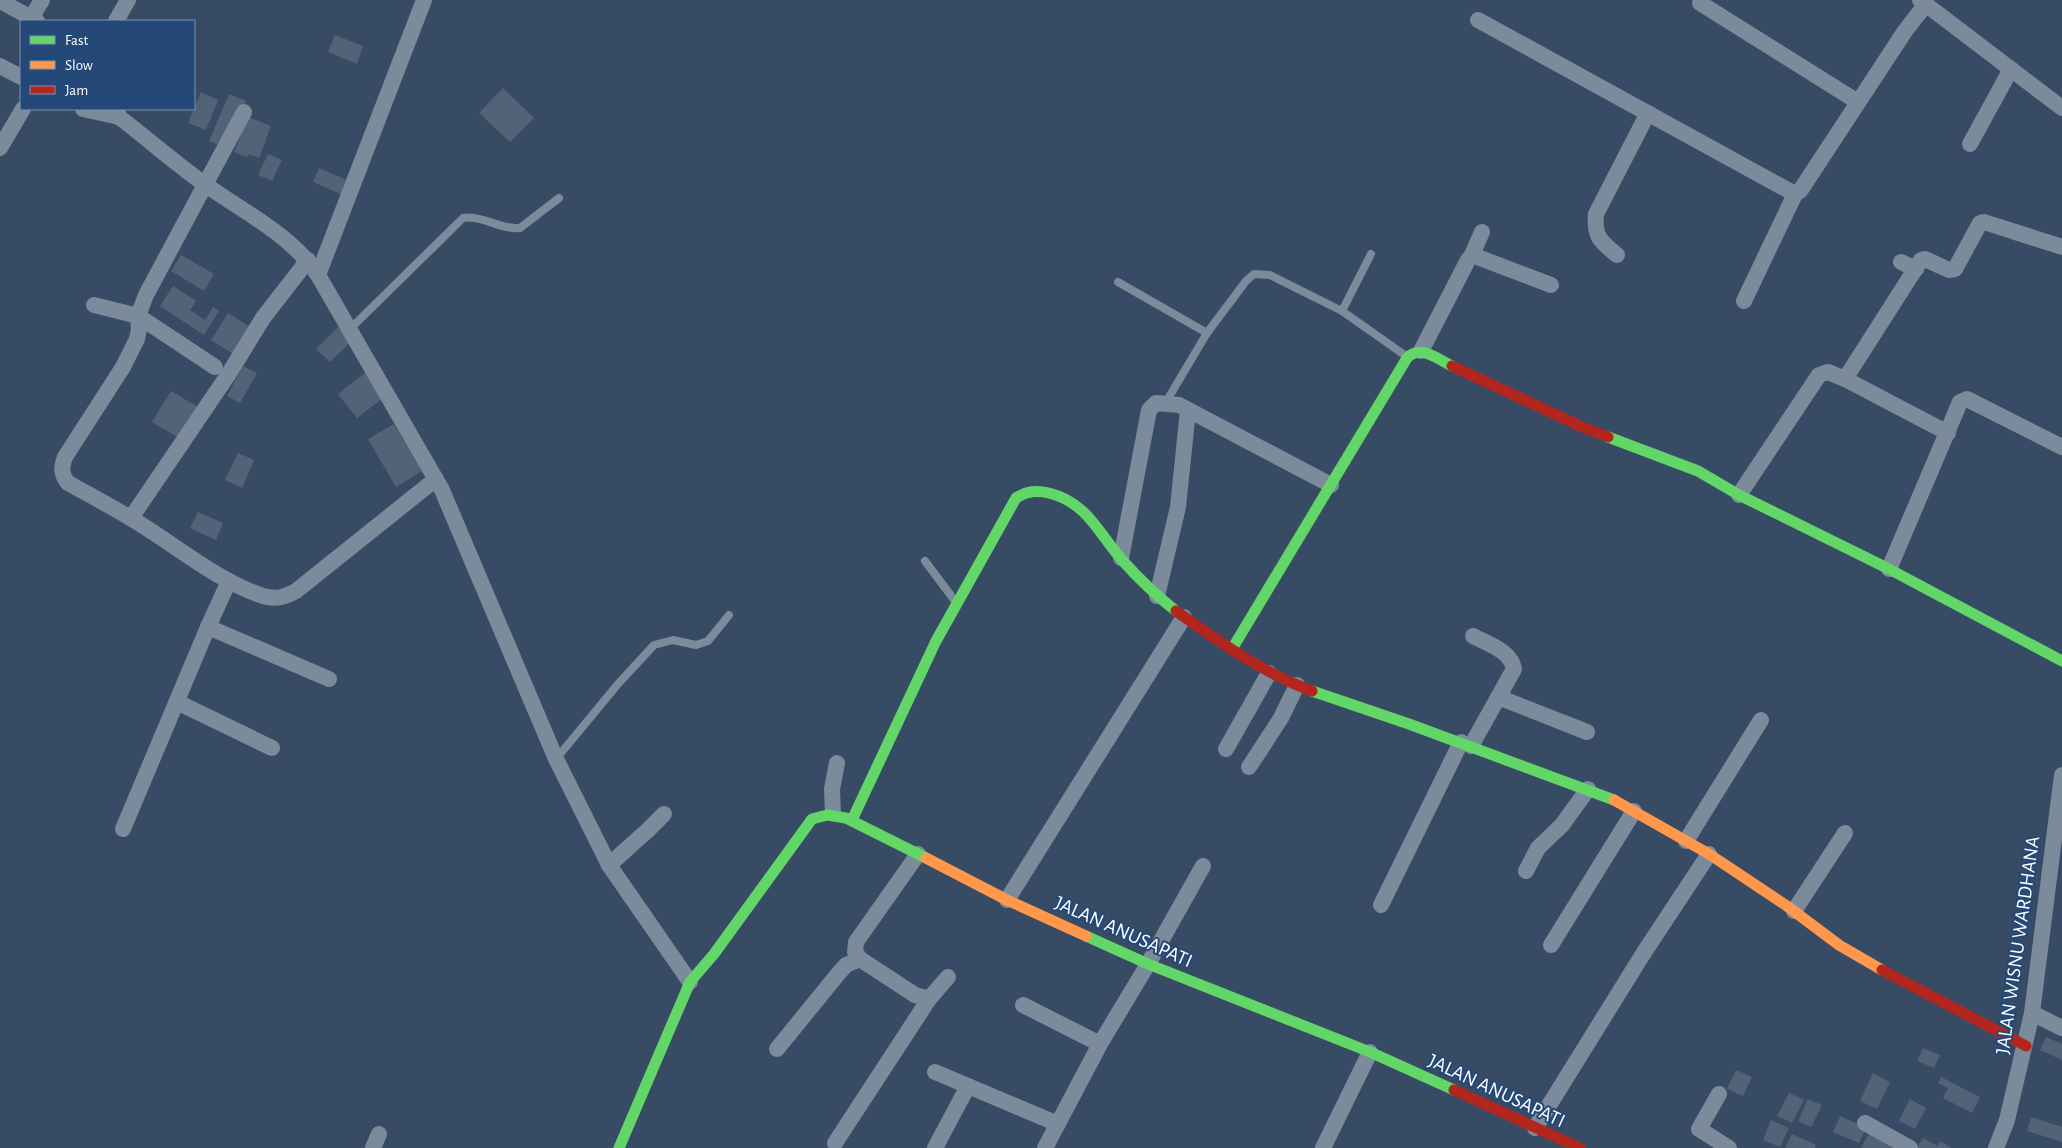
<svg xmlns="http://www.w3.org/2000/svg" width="2062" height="1148" viewBox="0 0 2062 1148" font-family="'Alegreya Sans',sans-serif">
<rect width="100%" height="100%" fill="#374b65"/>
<g fill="#526377">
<path d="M335,35L363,46L357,64L328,52Z"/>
<path d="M503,88L534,118L510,142L479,113Z"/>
<path d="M201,92L218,100L206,130L188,123Z"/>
<path d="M229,94L246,101L226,148L209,141Z"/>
<path d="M248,117L271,126L259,158L249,154L247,157L234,152Z"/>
<path d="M268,154L282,160L272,181L258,175Z"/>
<path d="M319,168L349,181L343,195L313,182Z"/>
<path d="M181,255L214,274L204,291L171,271Z"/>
<path d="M173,286L196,301L190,310L205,320L213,307L219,311L204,335L160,306Z"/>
<path d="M228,313L250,327L238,357L211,340Z"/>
<path d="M338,327L352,341L330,362L316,349Z"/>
<path d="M243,366L257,373L240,403L227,396Z"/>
<path d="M367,371L386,396L357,418L338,394Z"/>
<path d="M171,391L203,410L184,441L152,422Z"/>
<path d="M394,424L422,471L396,487L368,439Z"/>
<path d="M238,453L254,460L242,488L225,480Z"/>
<path d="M198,512L223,523L216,540L190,528Z"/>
<path d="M2046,1037L2062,1044V1060L2040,1050Z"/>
<path d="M1923,1048L1940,1055L1934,1068L1917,1061Z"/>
<path d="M1736,1070L1752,1077L1743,1096L1727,1089Z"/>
<path d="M1873,1073L1890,1082L1877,1109L1860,1101Z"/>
<path d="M1941,1077L1980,1097L1972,1113L1943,1098L1948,1088L1938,1083Z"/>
<path d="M1789,1093L1804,1100L1792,1123L1777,1116Z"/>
<path d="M1808,1099L1822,1105L1811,1127L1798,1121Z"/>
<path d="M1910,1099L1926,1108L1915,1129L1899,1121Z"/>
<path d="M1840,1116L1866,1128L1859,1143L1833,1132Z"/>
<path d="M2031,1117L2062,1127V1142L2027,1131Z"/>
<path d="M1771,1120L1789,1128L1780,1147L1763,1140Z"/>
<path d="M1871,1130L1906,1148H1861Z"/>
<path d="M1792,1134L1816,1145L1815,1148H1785Z"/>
<path d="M1923,1138L1938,1146L1940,1141L1952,1148H1917Z"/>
</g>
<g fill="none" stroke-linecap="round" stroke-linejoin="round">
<g stroke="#7b8b9c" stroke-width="8">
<path d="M1118,282L1207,333"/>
<path d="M1342,311L1371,254"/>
<path d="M349,330L463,218C483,215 500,230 520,228L559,198"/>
<path d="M1166,402L1207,333L1246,281L1254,274L1270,275L1342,311L1406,356"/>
<path d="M925,561L955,601"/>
<path d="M556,759L618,684L654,645L673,640L696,645L708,641L729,615"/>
</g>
<g stroke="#7b8b9c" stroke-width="16">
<path d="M1920,0L2062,108"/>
<path d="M0,1L37,21"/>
<path d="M1700,3L1858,102"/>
<path d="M31,18L42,0"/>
<path d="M1478,20L1795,194"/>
<path d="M116,21L128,0"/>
<path d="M0,66L21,77"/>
<path d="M83,109L119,117"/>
<path d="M117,109L119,117C148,139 176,164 206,185C245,213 290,234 318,275L442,490L556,759L609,865L690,982"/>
<path d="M244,112L146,295L138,316L139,329L137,339L123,367L65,457C61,468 61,474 68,483C95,498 122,512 148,529C184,552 221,582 263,596C276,600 285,597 296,591L436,479"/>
<path d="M1970,144L2011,69"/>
<path d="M0,148L23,109"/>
<path d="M1472,255L1551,285"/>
<path d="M1617,255C1600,241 1594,237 1596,214L1648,113"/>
<path d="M1901,262L1916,269"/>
<path d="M318,275L424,0"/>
<path d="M1744,301L1795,194L1800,191L1905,31L1926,4"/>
<path d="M94,305L138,316L215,367"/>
<path d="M1421,351L1468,260L1472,255L1482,232"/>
<path d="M1845,379L1948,433"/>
<path d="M1739,495L1819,375L1828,372L1845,379L1921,260L1925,259L1949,270L1955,269L1980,223L1984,222L2062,247"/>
<path d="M131,518L228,375L263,318L308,260"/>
<path d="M1121,558L1149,410L1156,403L1179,405L1331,485"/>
<path d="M1889,569L1960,402L1967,399L2062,447"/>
<path d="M1157,596L1178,507L1188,410"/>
<path d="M208,627L329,679"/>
<path d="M1498,697L1587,732"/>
<path d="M177,702L272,748"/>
<path d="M1471,746L1514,669C1511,651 1488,644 1473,636"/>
<path d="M1226,749L1269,673"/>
<path d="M1249,767L1281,718L1297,685"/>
<path d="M833,813L832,789L837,763"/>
<path d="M123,829L208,627L229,581"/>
<path d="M1686,841L1761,720"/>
<path d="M918,854L856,942L855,952L860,959L915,995L929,999L948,977"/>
<path d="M609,865L648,830L664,814"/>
<path d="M1526,871L1538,848L1562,825L1588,789"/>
<path d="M1007,900L1184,617"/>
<path d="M1381,905L1461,742"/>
<path d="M1794,911L1845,833"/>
<path d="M1551,945L1634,811"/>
<path d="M1023,1005L1100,1044"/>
<path d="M2032,1013L2062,1028"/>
<path d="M777,1049L838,974L846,965L860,959"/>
<path d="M935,1072L1058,1124"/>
<path d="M1719,1094L1699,1129L1729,1148"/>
<path d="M1865,1123L1910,1148"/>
<path d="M1535,1128L1643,954L1709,854"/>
<path d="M835,1143L929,999"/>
<path d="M373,1148L379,1134"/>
<path d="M935,1148L968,1086"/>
<path d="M1045,1148L1100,1044L1148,964L1203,866"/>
<path d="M1323,1148L1370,1052"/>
<path d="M1996,1148L2007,1120L2032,1013L2062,775"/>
</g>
<g stroke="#63d668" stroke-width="11">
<path d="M1608,437L1698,471L1739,495L1889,569L2062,661"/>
<path d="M1232,649L1407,358C1420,344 1438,359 1452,366"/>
<path d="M1312,691L1409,724L1614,800"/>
<path d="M852,820L936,641L1016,498C1027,491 1036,490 1049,493C1088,503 1098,533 1123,561C1139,579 1157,596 1176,611"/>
<path d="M1086,936L1148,964L1370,1052L1454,1090"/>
<path d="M619,1148L690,982L714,954L812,819L827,815L846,818L926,858"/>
</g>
<g stroke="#ff974d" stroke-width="11">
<path d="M1614,800L1709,854L1787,906L1839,945L1882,970"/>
<path d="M926,858L1007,900L1086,936"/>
</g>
<g stroke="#b3261e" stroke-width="11">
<path d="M1452,366L1580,426L1608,437"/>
<path d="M1176,611C1220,642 1261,672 1312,691"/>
<path d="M1882,970L2026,1046"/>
<path d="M1454,1090L1580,1148"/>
</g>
</g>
<g text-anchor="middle" stroke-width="4" stroke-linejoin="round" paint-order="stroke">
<g font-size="20" fill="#fff" stroke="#244978">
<text transform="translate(1124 931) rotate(24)" y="7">JALAN ANUSAPATI</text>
<text transform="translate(2017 945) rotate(-82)" y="7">JALAN WISNU WARDHANA</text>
<text transform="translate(1497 1090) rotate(25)" y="7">JALAN ANUSAPATI</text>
</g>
</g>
<rect x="20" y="20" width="175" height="90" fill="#244978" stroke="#7c92ae"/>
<rect x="30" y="36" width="25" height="8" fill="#63d668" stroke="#7c92ae"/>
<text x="65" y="45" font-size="15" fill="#ffffff">Fast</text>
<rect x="30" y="61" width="25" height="8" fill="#ff974d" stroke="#7c92ae"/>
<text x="65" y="70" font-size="15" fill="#ffffff">Slow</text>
<rect x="30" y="86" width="25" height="8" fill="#b3261e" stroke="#7c92ae"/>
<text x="65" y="95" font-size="15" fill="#ffffff">Jam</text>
</svg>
